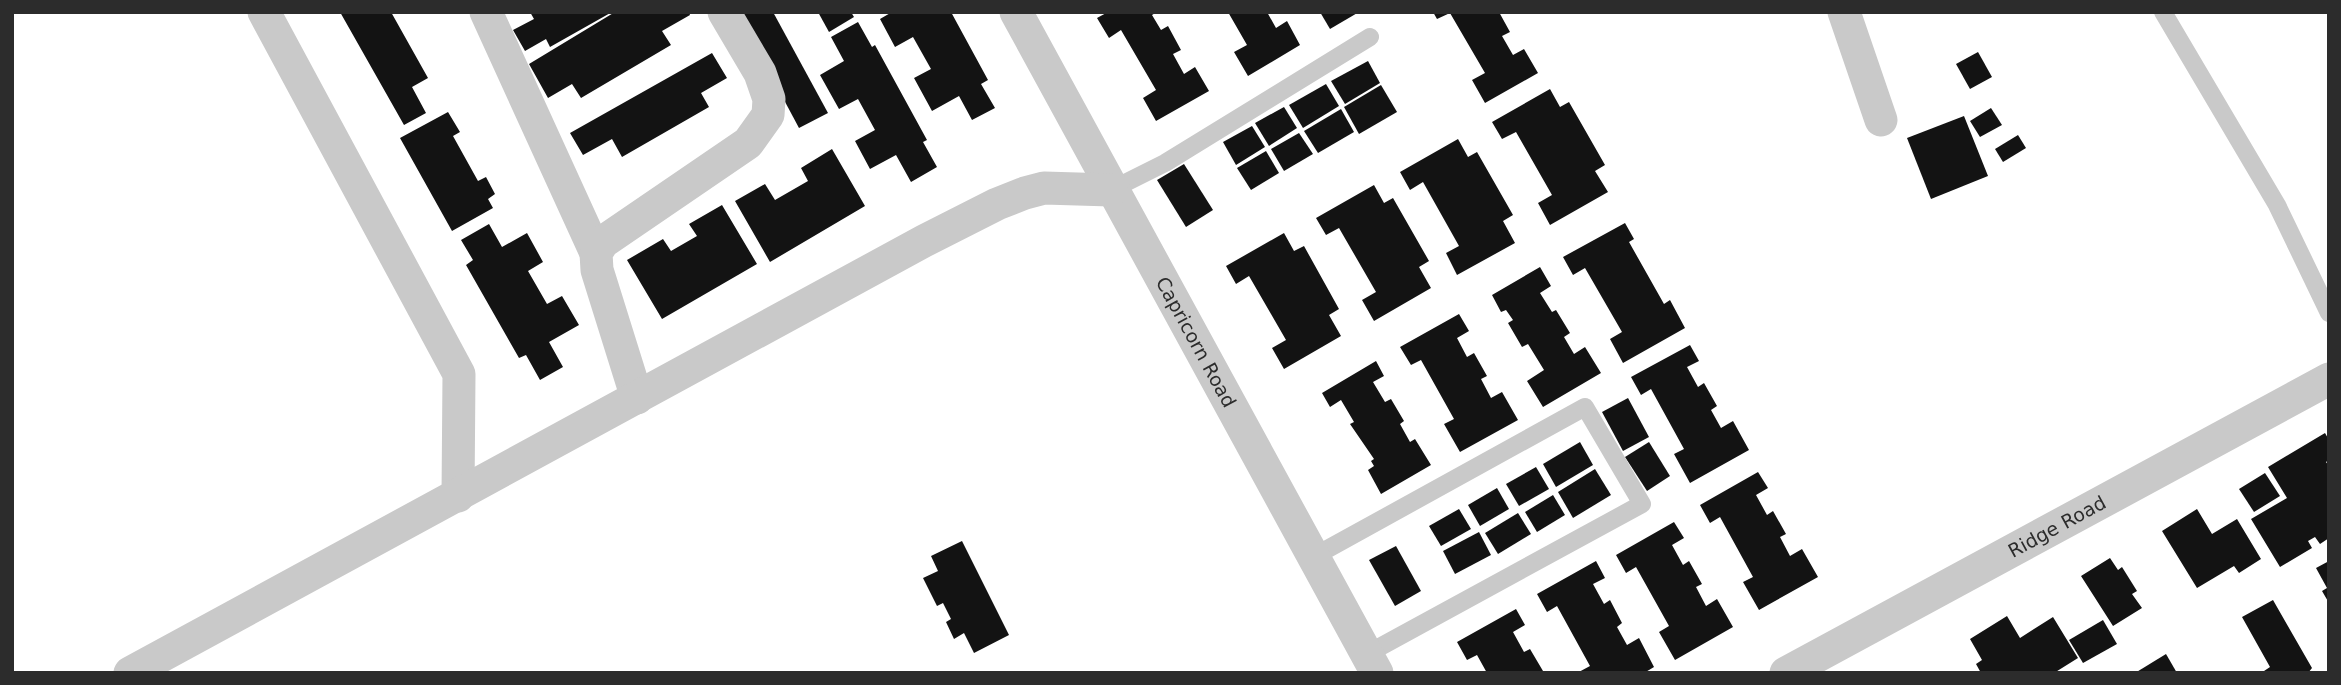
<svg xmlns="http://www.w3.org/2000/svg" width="2341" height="685" viewBox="0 0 2341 685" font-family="'DejaVu Sans',sans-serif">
<rect width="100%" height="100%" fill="#fff"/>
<g fill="#131313">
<path d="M340,12H391L428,78L412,87L426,113L404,125Z"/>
<path d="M530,12H612L550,47L546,39L525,51L513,30L534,19Z"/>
<path d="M615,12H689L690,15L662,31L671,45L581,98L572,84L548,98L529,64Z"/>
<path d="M737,12H773L828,113L799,128Z"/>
<path d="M818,12H851L854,17L829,32Z"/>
<path d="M892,12H951L988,80L981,84L995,108L972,120L959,96L932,111L914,78L931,69L913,37L895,47L880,19Z"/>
<path d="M1108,12H1157L1152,15L1161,30L1168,26L1181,50L1173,54L1184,74L1195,67L1209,91L1156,121L1143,98L1156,90L1121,30L1109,38L1097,18Z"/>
<path d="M1228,12H1267L1276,28L1287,21L1300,45L1248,76L1234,52L1247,45Z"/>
<path d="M1320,12H1359L1330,29Z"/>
<path d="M1433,12H1499L1510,32L1502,36L1513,55L1524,49L1538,73L1485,103L1472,80L1485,73L1450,13L1437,19Z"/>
<path d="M858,22L872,47L875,45L927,140L923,142L937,167L911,182L896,155L870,169L855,141L875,130L858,99L839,109L820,75L844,61L831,37Z"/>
<path d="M1978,52L1992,77L1970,89L1956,64Z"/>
<path d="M712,53L727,78L701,93L709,107L622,157L612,139L583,155L570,133Z"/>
<path d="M1368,61L1380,83L1345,104L1331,81Z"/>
<path d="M1326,84L1339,106L1303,128L1289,105Z"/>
<path d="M1381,85L1397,112L1359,134L1344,107Z"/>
<path d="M1550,89L1560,107L1569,102L1605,165L1595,171L1608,192L1550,225L1538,203L1552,195L1516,132L1502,139L1492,122Z"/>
<path d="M1284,107L1297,128L1269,146L1255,123Z"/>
<path d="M1991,108L2002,125L1980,137L1970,121Z"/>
<path d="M1341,109L1354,132L1318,153L1304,131Z"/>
<path d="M448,112L460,132L453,136L478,181L486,177L495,194L488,199L493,208L452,231L400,138Z"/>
<path d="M1964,116L1988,176L1931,199L1907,138Z"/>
<path d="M1252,126L1265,147L1236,165L1223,142Z"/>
<path d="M1299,133L1313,154L1284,171L1271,149Z"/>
<path d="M2018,135L2026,148L2003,162L1995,149Z"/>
<path d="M1458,139L1468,157L1477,152L1513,215L1503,221L1515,243L1457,275L1446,253L1459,246L1423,182L1410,190L1400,172Z"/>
<path d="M832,149L865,206L770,262L735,201L765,184L775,200L808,181L801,168Z"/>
<path d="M1266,151L1279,173L1251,190L1237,168Z"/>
<path d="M1184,164L1213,210L1186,227L1157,180Z"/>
<path d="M1374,185L1384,203L1393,198L1429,261L1419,267L1431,288L1374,321L1362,300L1376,292L1339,228L1326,235L1316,218Z"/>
<path d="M722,205L757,264L662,319L627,260L663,239L671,251L697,236L689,224Z"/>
<path d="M1625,223L1634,239L1629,242L1664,304L1670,300L1685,328L1623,363L1610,339L1622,332L1585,268L1573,275L1563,257Z"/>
<path d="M489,224L502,247L527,233L543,262L528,271L547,304L562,296L579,325L549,342L563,367L540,380L526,355L519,358L466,265L473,260L461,240Z"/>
<path d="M1284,233L1294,251L1304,246L1339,309L1329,315L1341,336L1284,369L1272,348L1286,340L1249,276L1236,284L1226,266Z"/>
<path d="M1540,267L1551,286L1540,293L1552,312L1556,310L1570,333L1564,337L1574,354L1585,347L1601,373L1543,407L1527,381L1544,370L1528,344L1522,347L1508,323L1513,320L1506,310L1501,312L1492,295Z"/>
<path d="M1459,314L1469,331L1457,338L1467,357L1474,353L1487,376L1481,379L1491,398L1502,392L1518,420L1460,452L1444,424L1454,419L1421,360L1411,365L1400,347Z"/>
<path d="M1690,345L1699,361L1687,367L1698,387L1704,383L1717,406L1711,410L1721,428L1733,421L1749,450L1690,483L1674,454L1684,449L1651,389L1641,395L1631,377Z"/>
<path d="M1376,361L1384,376L1373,382L1385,402L1391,399L1404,421L1400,424L1410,442L1415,439L1431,465L1381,494L1368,470L1374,466L1371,461L1374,459L1350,424L1354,422L1341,400L1330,407L1322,393Z"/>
<path d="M1628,398L1649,437L1623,451L1602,412Z"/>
<path d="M2325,433L2329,440V460L2326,462L2329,466V538L2320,544L2315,537L2308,541L2312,548L2280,567L2251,519L2287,498L2268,467Z"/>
<path d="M1580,442L1593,465L1556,487L1543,464Z"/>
<path d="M1649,442L1670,476L1647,491L1625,457Z"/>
<path d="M1536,467L1549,489L1519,506L1506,484Z"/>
<path d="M1595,469L1611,495L1573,518L1558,492Z"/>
<path d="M1758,472L1768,488L1756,495L1767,515L1773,511L1786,534L1780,537L1790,556L1802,549L1818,577L1759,610L1743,582L1753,577L1720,517L1710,523L1700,505Z"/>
<path d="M2265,473L2280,496L2254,512L2239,489Z"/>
<path d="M1497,488L1509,509L1480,526L1468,505Z"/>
<path d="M1553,495L1565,515L1537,532L1525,512Z"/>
<path d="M1459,509L1471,529L1441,546L1429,526Z"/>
<path d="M2197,509L2212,534L2237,519L2261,559L2239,573L2234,566L2197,588L2162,531Z"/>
<path d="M1518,513L1531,534L1498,554L1485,533Z"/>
<path d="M1674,522L1684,538L1672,545L1683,565L1689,561L1702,584L1696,587L1706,606L1717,599L1733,627L1675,660L1659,632L1669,626L1636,567L1626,573L1616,555Z"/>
<path d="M1479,532L1491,555L1455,574L1443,551Z"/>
<path d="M962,541L1009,635L974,653L964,633L954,639L946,622L951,619L943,603L937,606L923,578L938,571L931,556Z"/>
<path d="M1396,546L1421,591L1395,606L1369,560Z"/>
<path d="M2110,558L2118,570L2122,567L2137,591L2132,594L2142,608L2113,626L2081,576Z"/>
<path d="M1596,561L1605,578L1593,584L1604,604L1610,600L1622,623L1617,627L1627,645L1639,638L1654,667L1644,673H1577L1590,666L1557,606L1547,612L1537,594Z"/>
<path d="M2329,561V603L2322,591L2327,588L2316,568Z"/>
<path d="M2273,600L2312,668L2308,673H2261L2270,667L2242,617Z"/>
<path d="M1516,609L1525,625L1513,632L1524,652L1530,649L1543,671L1487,673L1477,655L1467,660L1457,642Z"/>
<path d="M2007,616L2020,638L2053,617L2078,658L2054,673H1981L1976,664L1982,660L1970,639Z"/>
<path d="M2103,620L2117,644L2083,663L2069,640Z"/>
<path d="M2166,654L2177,673H2135Z"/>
</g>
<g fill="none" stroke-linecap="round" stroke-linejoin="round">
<g stroke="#c9c9c9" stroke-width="18">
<path d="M2163,12L2277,205L2329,313"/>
<path d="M1111,190L1165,163L1370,37"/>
<path d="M1313,557L1585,407L1642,504L1367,654"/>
</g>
<g stroke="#c9c9c9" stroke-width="33">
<path d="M264,12L459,374L458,496"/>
<path d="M486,12L596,253"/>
<path id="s1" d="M1016,12L1377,673"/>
<path d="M1844,12L1881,120"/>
<path d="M637,398L597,270L596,253L603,242L748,143L768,115L769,99L760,73L724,12"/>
<path d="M130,673L924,241L997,204L1025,193L1044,188L1111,190"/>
<path id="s2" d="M1786,673L2329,379"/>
</g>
</g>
<g text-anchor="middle" stroke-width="7" stroke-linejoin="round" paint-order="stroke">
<g font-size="19" fill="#2c2c2c" stroke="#fff">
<text dy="7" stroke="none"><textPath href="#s1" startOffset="376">Capricorn Road</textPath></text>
<text dy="7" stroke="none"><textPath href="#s2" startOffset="308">Ridge Road</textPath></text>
</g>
</g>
<rect width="2341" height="685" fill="none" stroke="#2c2c2c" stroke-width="28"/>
</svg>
